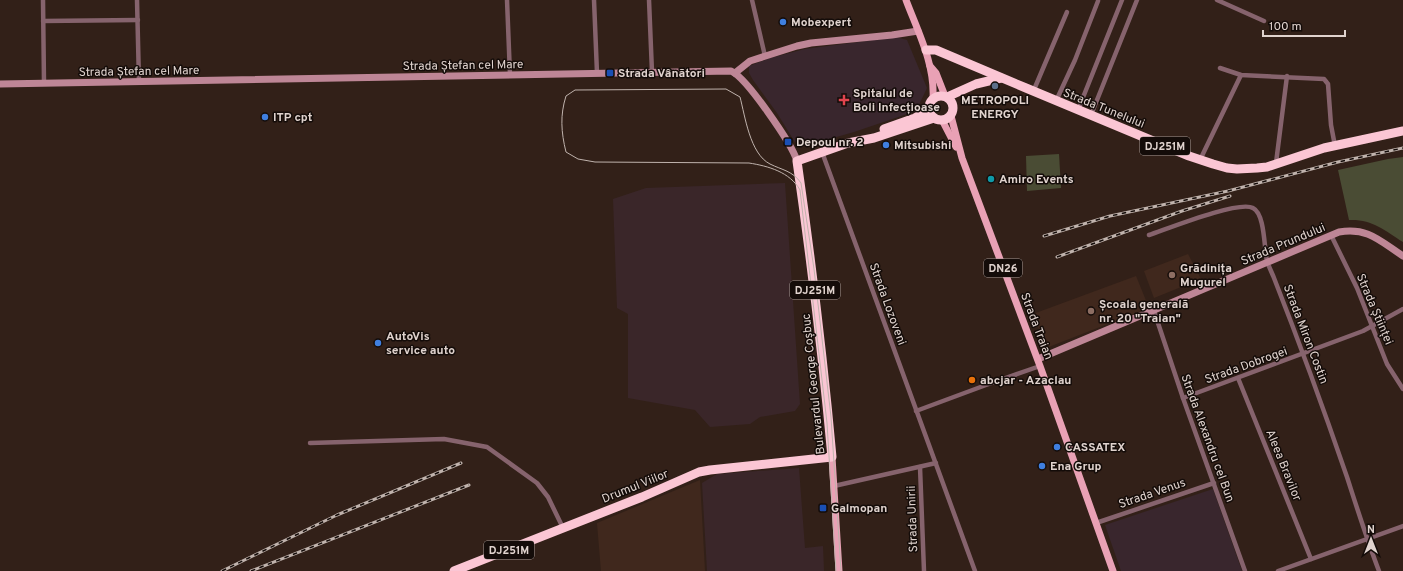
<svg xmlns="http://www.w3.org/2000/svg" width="1403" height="571" viewBox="0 0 1403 571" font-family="Overpass,sans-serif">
<rect width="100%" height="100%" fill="#322018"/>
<g fill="#40281d">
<path d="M1188,254L1201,279L1154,298L1144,271Z"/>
<path d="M1136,276L1149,308L1046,348L1033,314Z"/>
<path d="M700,480L705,571H601L597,523Z"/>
</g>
<g fill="#3a2629">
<path d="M785,183L800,404L795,411L760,417L750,424L710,427L695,410L628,398V314L617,308L613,199L646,188Z"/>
<path d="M799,468L805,548L823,546L824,571H707L702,483L717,474Z"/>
</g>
<g fill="#39262d">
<path d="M896,37L907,40L927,88L916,111L854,132L805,146L800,147L796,144L777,113L753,80L749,73V66L770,58L805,49Z"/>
<path d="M1213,489L1242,571H1121L1105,525Z"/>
</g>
<g fill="#4a4c34">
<path d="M1059,154L1061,188L1027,191L1026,156Z"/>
<path d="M1403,157V242C1384,230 1372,219 1349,220L1338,170L1388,159Z"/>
</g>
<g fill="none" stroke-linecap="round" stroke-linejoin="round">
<g stroke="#86636d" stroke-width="4.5">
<path d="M43,0L44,83"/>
<path d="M137,0L139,82"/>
<path d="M507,0L510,75"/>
<path d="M594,0L597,73"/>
<path d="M649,0L652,72"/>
<path d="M752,0L765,56"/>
<path d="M1217,0L1264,21"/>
<path d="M43,21L138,20"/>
<path d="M1220,68L1241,75L1324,79L1328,84L1331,125L1335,146"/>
<path d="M1033,92L1067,12"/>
<path d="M1056,101L1075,60L1098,1"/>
<path d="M1078,110L1122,0"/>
<path d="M1091,115L1137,0"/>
<path d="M822,152L975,571"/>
<path d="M1200,160L1241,75"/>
<path d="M1276,163L1287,76"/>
<path d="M1149,235C1167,229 1239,200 1253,208C1265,214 1264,248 1267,261C1269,267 1272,273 1274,278C1300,344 1324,410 1347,477C1357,508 1367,540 1379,571"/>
<path d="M1331,235L1357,288L1387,364L1403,389"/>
<path d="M1154,311L1183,398L1245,571"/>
<path d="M1238,378L1311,559"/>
<path d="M1183,398L1363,331L1403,309"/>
<path d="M916,411L986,385L1040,366"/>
<path d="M310,443L444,439L487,447L537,483L548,497L563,528"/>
<path d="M920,467L924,571"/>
<path d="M834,486L936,463"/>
<path d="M1096,523L1214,483"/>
<path d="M1278,571L1403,526"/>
</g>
<g stroke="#be8696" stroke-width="7">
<path d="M735,73L750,61L797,46L811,43L892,35L918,31"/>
<path d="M0,84L731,71C746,77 792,144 797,161"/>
<path d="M1038,359L1339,232C1368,227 1380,241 1403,256"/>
</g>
<g stroke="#e9a1b5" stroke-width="7">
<path d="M906,0C918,32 935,64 933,99"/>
<path d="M930,66L936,73L945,96"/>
<path d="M951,116L962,158L1040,366L1113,571"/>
<path d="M942,120L956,147"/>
<path d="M832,457L839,571"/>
</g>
<g stroke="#fbc6d4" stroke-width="9">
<path d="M926,50H936L1026,88L1189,156L1213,164L1227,168L1237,169L1257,168L1267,167L1324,148L1403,131"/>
<circle cx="941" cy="108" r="12"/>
<path d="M947,97L976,84L1001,78"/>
<path d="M884,129L915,118L929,110"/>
<path d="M454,571L642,497L699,472L710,470L832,457C823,358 811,259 797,161L848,143L874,138L934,118"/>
</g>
<path stroke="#c0b3ad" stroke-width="1" d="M836,571L827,423L800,190C790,172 768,166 749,163L595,162L578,159L566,152C561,132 560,115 566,96L575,90L726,89L740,97C745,116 750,154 770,164C782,170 793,171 801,183L814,269L831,417L841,571"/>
<g stroke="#c0b3ad" stroke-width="3">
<g id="rail">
<path d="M1044,236L1110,216L1228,191L1338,162L1403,148"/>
<path d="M1057,257L1182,211L1230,196"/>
<path d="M222,571L337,515L461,463"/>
<path d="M251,571L469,485"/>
</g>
</g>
<use href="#rail" stroke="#140c09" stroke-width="1.5" stroke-dasharray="4.5" stroke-linecap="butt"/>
</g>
<g fill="#3f7fe0" stroke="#140c09" stroke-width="1.5">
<circle cx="783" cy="22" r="4"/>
<circle cx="265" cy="117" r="4"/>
<circle cx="886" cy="145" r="4"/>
<circle cx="378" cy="343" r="4"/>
<circle cx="1057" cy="447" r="4"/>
<circle cx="1042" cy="466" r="4"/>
</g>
<g fill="#1a4fb4" stroke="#140c09" stroke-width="1.5">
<rect x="606" y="69" width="8" height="8" rx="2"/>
<rect x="784" y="138" width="8" height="8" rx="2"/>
<rect x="819" y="504" width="8" height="8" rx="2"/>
</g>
<circle fill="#5c6f8a" stroke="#140c09" stroke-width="1.5" cx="995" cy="86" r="4"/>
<path fill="#e0444e" stroke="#140c09" stroke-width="1.5" d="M842 94h4v4h4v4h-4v4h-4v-4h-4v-4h4z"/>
<circle fill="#0f9aa8" stroke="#140c09" stroke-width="1.5" cx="991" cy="179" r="4"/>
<g fill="#8d6e63" stroke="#140c09" stroke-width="1.5">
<circle cx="1172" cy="275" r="4"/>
<circle cx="1091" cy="311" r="4"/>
</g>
<circle fill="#e8710a" stroke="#140c09" stroke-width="1.5" cx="972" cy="380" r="4"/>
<g text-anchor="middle" stroke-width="3" stroke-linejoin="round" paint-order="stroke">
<g fill="#140c09" stroke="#a39793" stroke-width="1">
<rect x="1140" y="137" width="50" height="18" rx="3"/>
<rect x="984" y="259" width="38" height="18" rx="3"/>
<rect x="790" y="281" width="50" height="18" rx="3"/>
<rect x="484" y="541" width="50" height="18" rx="3"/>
</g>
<g font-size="11" font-weight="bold" fill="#e0d3ce">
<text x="1165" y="150">DJ251M</text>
<text x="1003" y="272">DN26</text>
<text x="815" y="294">DJ251M</text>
<text x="509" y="554">DJ251M</text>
</g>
<g font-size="12" font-weight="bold" fill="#e0d3ce" stroke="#140c09" text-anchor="start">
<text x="791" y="26">Mobexpert</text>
<text x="618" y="77">Strada Vânători</text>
<text x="853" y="97">Spitalul de<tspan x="853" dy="14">Boli Infecțioase</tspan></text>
<text x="995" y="104" text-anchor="middle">METROPOLI<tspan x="995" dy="14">ENERGY</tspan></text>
<text x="273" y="121">ITP cpt</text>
<text x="796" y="146">Depoul nr. 2</text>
<text x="894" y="149">Mitsubishi</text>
<text x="999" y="183">Amiro Events</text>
<text x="1180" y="272">Grădinița<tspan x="1180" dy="14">Mugurel</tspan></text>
<text x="1099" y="308">Școala generală<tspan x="1099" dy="14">nr. 20 "Traian"</tspan></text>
<text x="386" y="340">AutoVis<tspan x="386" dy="14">service auto</tspan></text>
<text x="980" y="384">abcjar - Azaclau</text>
<text x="1065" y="451">CASSATEX</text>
<text x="1050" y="470">Ena Grup</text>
<text x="831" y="512">Galmopan</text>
</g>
<g font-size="12" fill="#e0d3ce" stroke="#140c09">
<text transform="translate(463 65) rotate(-1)" y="4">Strada Ștefan cel Mare</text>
<text transform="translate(139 71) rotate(-1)" y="4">Strada Ștefan cel Mare</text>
<text transform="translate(1104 108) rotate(22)" y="4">Strada Tunelului</text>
<text transform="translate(1283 244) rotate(-23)" y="4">Strada Prundului</text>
<text transform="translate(888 304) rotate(70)" y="4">Strada Lozoveni</text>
<text transform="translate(1375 309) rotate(67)" y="4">Strada Științei</text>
<text transform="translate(1037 326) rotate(69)" y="4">Strada Traian</text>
<text transform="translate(1306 334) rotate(69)" y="4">Strada Miron Costin</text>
<text transform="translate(1246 365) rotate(-20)" y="4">Strada Dobrogei</text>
<text transform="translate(813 384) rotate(-96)" y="4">Bulevardul George Coșbuc</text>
<text transform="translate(1208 438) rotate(70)" y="4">Strada Alexandru cel Bun</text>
<text transform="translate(1284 465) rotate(68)" y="4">Aleea Bravilor</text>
<text transform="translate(635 486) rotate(-22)" y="4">Drumul Viilor</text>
<text transform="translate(1152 493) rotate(-19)" y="4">Strada Venus</text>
<text transform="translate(912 519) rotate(-92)" y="4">Strada Unirii</text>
</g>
</g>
<g transform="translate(1371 539)" stroke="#140c09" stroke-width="3" paint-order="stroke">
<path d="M0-3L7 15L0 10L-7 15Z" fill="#e0d3ce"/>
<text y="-6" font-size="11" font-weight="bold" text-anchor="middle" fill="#e0d3ce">N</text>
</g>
<path d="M1263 30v6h82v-6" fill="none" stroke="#e0d3ce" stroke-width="2"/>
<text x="1269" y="30" font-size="12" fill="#e0d3ce" stroke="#140c09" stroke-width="3" paint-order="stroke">100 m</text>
</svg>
